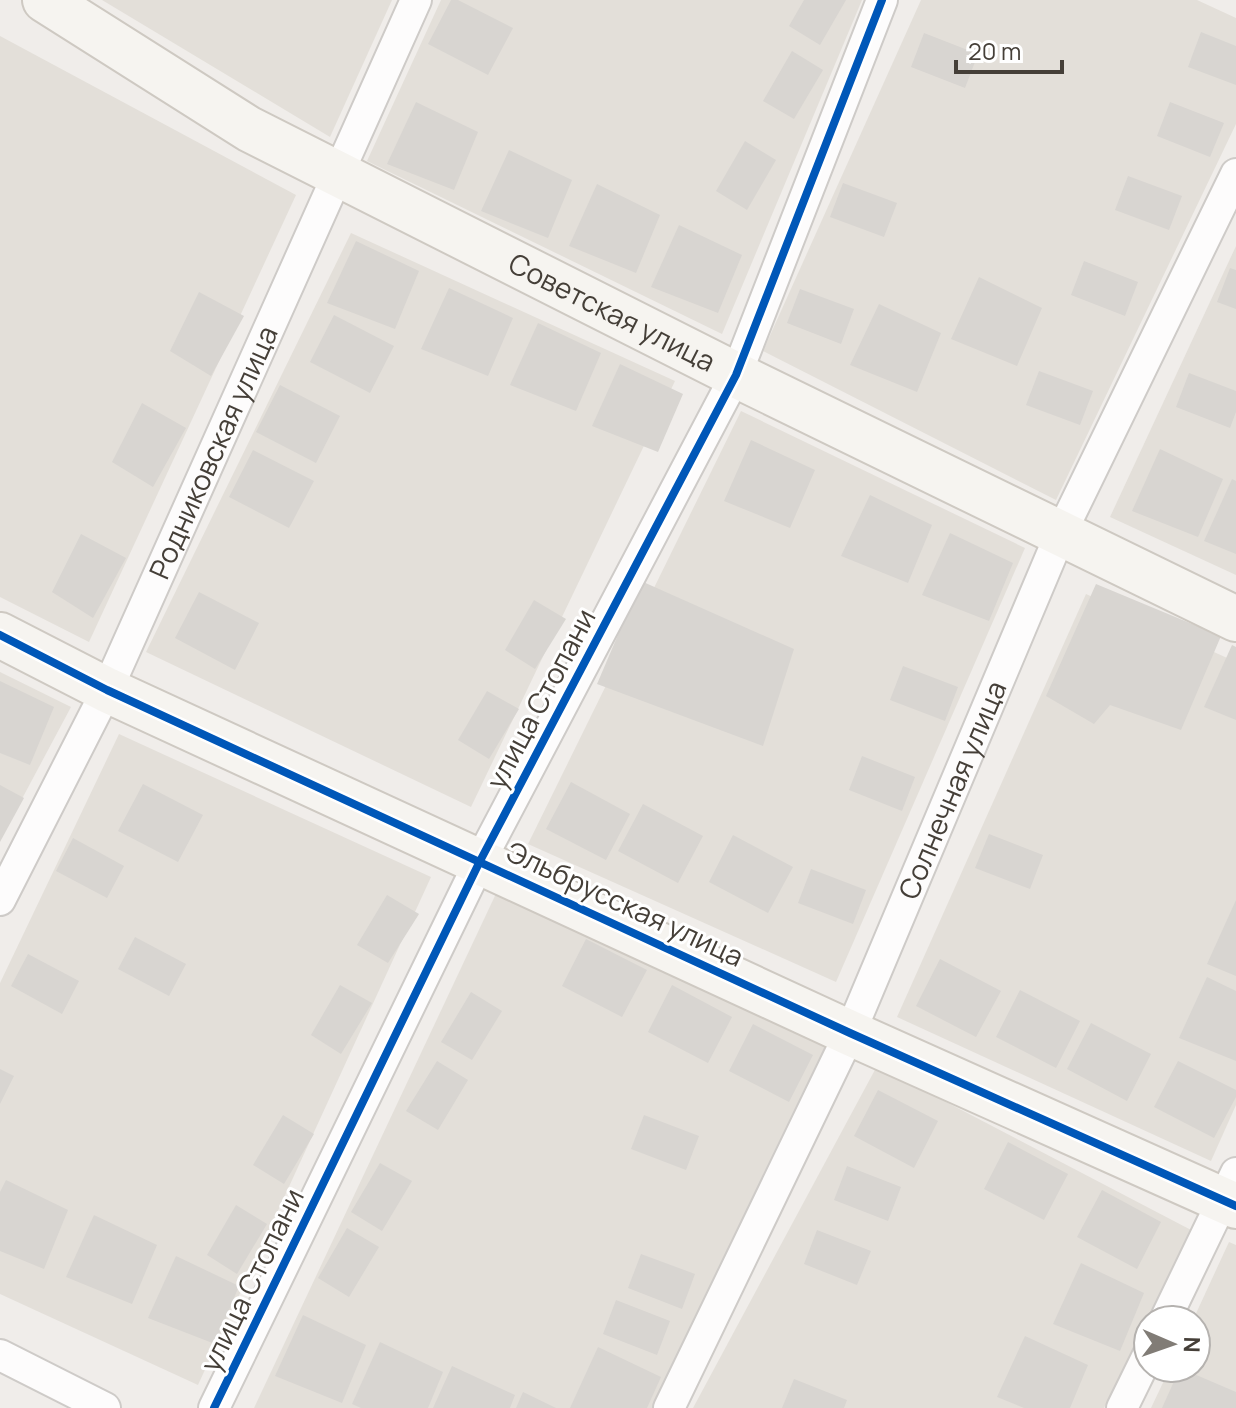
<svg xmlns="http://www.w3.org/2000/svg" width="1236" height="1408" viewBox="0 0 1236 1408" font-family="Manrope,sans-serif">
<rect width="100%" height="100%" fill="#f0edea"/>
<g fill="#e3dfd9">
<path d="M102,0H392L330,137Z"/>
<path d="M441,0H862L722,334L367,161Z"/>
<path d="M921,0H1197L1236,18V124L1056,500L763,351Z"/>
<path d="M0,36L296,195L89,642L0,597Z"/>
<path d="M351,233L675,381L471,807L146,652Z"/>
<path d="M1236,246V575L1110,517Z"/>
<path d="M741,411L1025,548L836,982L528,844Z"/>
<path d="M1086,594L1236,662V1105L1211,1161L897,1017Z"/>
<path d="M0,672L71,707L0,840Z"/>
<path d="M119,734L431,877L198,1385L0,1294V983Z"/>
<path d="M501,883L839,1034L662,1408H254Z"/>
<path d="M877,1066L1193,1231L1104,1408H693Z"/>
<path d="M1229,1242L1236,1245V1408H1151L1170,1368H1196V1320H1193Z"/>
</g>
<g fill="#d8d5d1">
<path d="M451,0H458L513,28L488,75L428,44Z"/>
<path d="M804,0H846L820,45L789,26Z"/>
<path d="M1201,32L1236,46V85L1188,67Z"/>
<path d="M924,33L978,54L965,88L911,67Z"/>
<path d="M792,51L823,70L794,119L763,101Z"/>
<path d="M416,102L478,132L454,190L387,164Z"/>
<path d="M1170,102L1224,123L1210,157L1157,136Z"/>
<path d="M745,141L776,160L747,210L716,191Z"/>
<path d="M509,150L572,180L548,238L481,211Z"/>
<path d="M1128,176L1182,196L1169,230L1115,210Z"/>
<path d="M843,183L897,203L884,237L830,217Z"/>
<path d="M597,184L660,215L636,273L569,246Z"/>
<path d="M679,225L742,255L718,313L651,287Z"/>
<path d="M356,241L419,271L395,329L327,303Z"/>
<path d="M1084,261L1138,282L1125,316L1071,295Z"/>
<path d="M1230,268L1236,270V309L1217,302Z"/>
<path d="M979,277L1042,308L1017,366L951,339Z"/>
<path d="M449,288L513,318L488,376L421,349Z"/>
<path d="M800,289L854,309L841,344L787,323Z"/>
<path d="M199,292L244,316L211,376L170,351Z"/>
<path d="M879,304L941,333L917,392L850,365Z"/>
<path d="M334,315L394,346L370,393L310,362Z"/>
<path d="M538,323L601,353L576,411L510,385Z"/>
<path d="M620,364L683,394L658,452L592,426Z"/>
<path d="M1039,371L1093,391L1080,425L1026,405Z"/>
<path d="M1189,373L1236,391V412L1230,428L1176,407Z"/>
<path d="M280,385L340,416L316,463L256,432Z"/>
<path d="M142,403L186,428L153,487L112,462Z"/>
<path d="M751,440L815,470L790,528L724,501Z"/>
<path d="M1160,449L1223,479L1198,537L1132,511Z"/>
<path d="M253,450L314,481L289,528L229,497Z"/>
<path d="M1232,479L1236,481V554L1204,541Z"/>
<path d="M870,495L932,525L908,583L841,556Z"/>
<path d="M950,533L1013,563L989,621L922,595Z"/>
<path d="M81,534L126,558L93,618L52,592Z"/>
<path d="M641,581L794,649L763,746L597,684Z"/>
<path d="M1096,584L1221,636L1181,730L1110,705L1094,724L1046,696Z"/>
<path d="M199,592L259,623L235,670L175,638Z"/>
<path d="M534,600L566,619L535,669L505,650Z"/>
<path d="M1232,645L1236,647V720L1204,707Z"/>
<path d="M903,666L958,687L945,721L890,700Z"/>
<path d="M0,681L54,707L30,765L0,753Z"/>
<path d="M487,691L519,709L489,759L458,740Z"/>
<path d="M862,756L915,777L902,811L849,790Z"/>
<path d="M571,782L630,814L606,860L546,829Z"/>
<path d="M143,784L203,815L178,862L118,831Z"/>
<path d="M0,785L24,798L0,842Z"/>
<path d="M643,804L703,836L678,883L618,851Z"/>
<path d="M989,834L1043,855L1030,889L975,868Z"/>
<path d="M733,835L793,867L768,913L709,882Z"/>
<path d="M73,838L124,866L107,898L56,871Z"/>
<path d="M811,869L866,890L853,924L798,903Z"/>
<path d="M387,895L419,914L388,963L357,945Z"/>
<path d="M1236,900V976L1207,964Z"/>
<path d="M135,937L186,964L169,996L118,969Z"/>
<path d="M586,939L647,970L622,1017L562,986Z"/>
<path d="M28,954L79,981L62,1014L11,986Z"/>
<path d="M940,959L1001,991L976,1037L916,1006Z"/>
<path d="M1207,977L1236,991V1061L1179,1038Z"/>
<path d="M340,985L372,1003L341,1054L311,1035Z"/>
<path d="M672,985L732,1017L708,1063L648,1032Z"/>
<path d="M1020,990L1080,1021L1056,1068L996,1037Z"/>
<path d="M471,992L502,1011L472,1060L441,1042Z"/>
<path d="M1091,1023L1151,1054L1127,1101L1067,1069Z"/>
<path d="M753,1024L813,1055L789,1102L729,1071Z"/>
<path d="M437,1061L468,1080L438,1130L406,1111Z"/>
<path d="M1178,1061L1236,1090V1097L1214,1138L1154,1107Z"/>
<path d="M0,1069L14,1076L0,1104Z"/>
<path d="M878,1090L938,1121L914,1168L854,1136Z"/>
<path d="M283,1115L314,1134L284,1184L253,1165Z"/>
<path d="M644,1115L699,1136L686,1170L631,1149Z"/>
<path d="M1008,1142L1068,1174L1044,1220L984,1189Z"/>
<path d="M380,1163L412,1181L382,1231L351,1212Z"/>
<path d="M847,1166L901,1187L888,1221L834,1200Z"/>
<path d="M6,1180L68,1210L44,1269L0,1251V1192Z"/>
<path d="M1102,1190L1161,1222L1137,1269L1077,1237Z"/>
<path d="M236,1205L267,1224L237,1274L207,1255Z"/>
<path d="M94,1215L157,1245L132,1304L66,1277Z"/>
<path d="M347,1228L379,1247L349,1297L318,1278Z"/>
<path d="M817,1230L871,1251L857,1285L804,1264Z"/>
<path d="M641,1254L695,1274L682,1309L628,1288Z"/>
<path d="M176,1256L239,1286L215,1344L148,1318Z"/>
<path d="M1081,1263L1144,1293L1120,1351L1053,1324Z"/>
<path d="M616,1300L670,1321L657,1355L603,1334Z"/>
<path d="M303,1315L366,1345L342,1403L275,1376Z"/>
<path d="M1025,1336L1088,1365L1070,1408H1024L997,1397Z"/>
<path d="M380,1342L443,1372L428,1408H361L352,1404Z"/>
<path d="M598,1347L661,1377L647,1408H570Z"/>
<path d="M452,1366L515,1395L510,1408H433Z"/>
<path d="M1180,1368L1236,1392V1408H1162Z"/>
<path d="M794,1379L847,1400L844,1408H782Z"/>
<path d="M523,1392L556,1408H516Z"/>
</g>
<g fill="none" stroke-linecap="round" stroke-linejoin="round">
<g stroke="#cecbc8" stroke-width="34">
<g id="street">
<path id="s1" d="M0,900L107,690L416,0"/>
<path d="M1165,1320L1236,1173"/>
<path d="M0,1355L105,1408"/>
<path d="M214,1408L480,861L736,375L882,0"/>
<path id="s2" d="M669,1408L850,1033L1060,535L1236,174"/>
<path d="M1122,1408L1148,1355"/>
</g>
</g>
<g stroke="#cec9c2" stroke-width="48">
<g id="secondary">
<path id="s3" d="M45,0L249,129L736,375L1236,619"/>
<path d="M0,635L107,690L850,1033L1236,1206"/>
</g>
</g>
<use href="#street" stroke="#fdfcfc" stroke-width="30"/>
<use href="#secondary" stroke="#f6f4f0" stroke-width="44"/>
<g stroke="#fff" stroke-width="13">
<g id="cycleway">
<path d="M0,635L107,690L850,1033L1236,1206"/>
<path d="M214,1408L480,861L736,375L882,0"/>
</g>
</g>
<use href="#cycleway" stroke="#0057b8" stroke-width="8"/>
</g>
<g text-anchor="middle" stroke-width="6" stroke-linejoin="round" paint-order="stroke">
<g font-size="28" fill="#453f38" stroke="#fff">
<text dy="10" stroke="none"><textPath href="#s3" startOffset="648">Советская улица</textPath></text>
<text dy="10" stroke="none"><textPath href="#s1" startOffset="496">Родниковская улица</textPath></text>
<text transform="translate(541 699) rotate(-62)" y="10">улица Стопани</text>
<text dy="10" stroke="none"><textPath href="#s2" startOffset="680">Солнечная улица</textPath></text>
<text transform="translate(625 904) rotate(25)" y="10">Эльбрусская улица</text>
<text transform="translate(252 1280) rotate(-64)" y="10">улица Стопани</text>
</g>
</g>
<g transform="translate(1172 1344) rotate(92)"><circle r="38" fill="#ffffff" stroke="#b5b2af" stroke-width="2"/>
<path d="M0-6L14 30L0 20L-14 30Z" fill="#817c76"/>
<text y="-12" font-size="22" font-weight="bold" text-anchor="middle" fill="#453f38">N</text>
</g>
<path d="M956 60v12h106v-12" fill="none" stroke="#453f38" stroke-width="4"/>
<text x="968" y="60" font-size="24" fill="#453f38" stroke="#ffffff" stroke-width="6" paint-order="stroke">20 m</text>
</svg>
